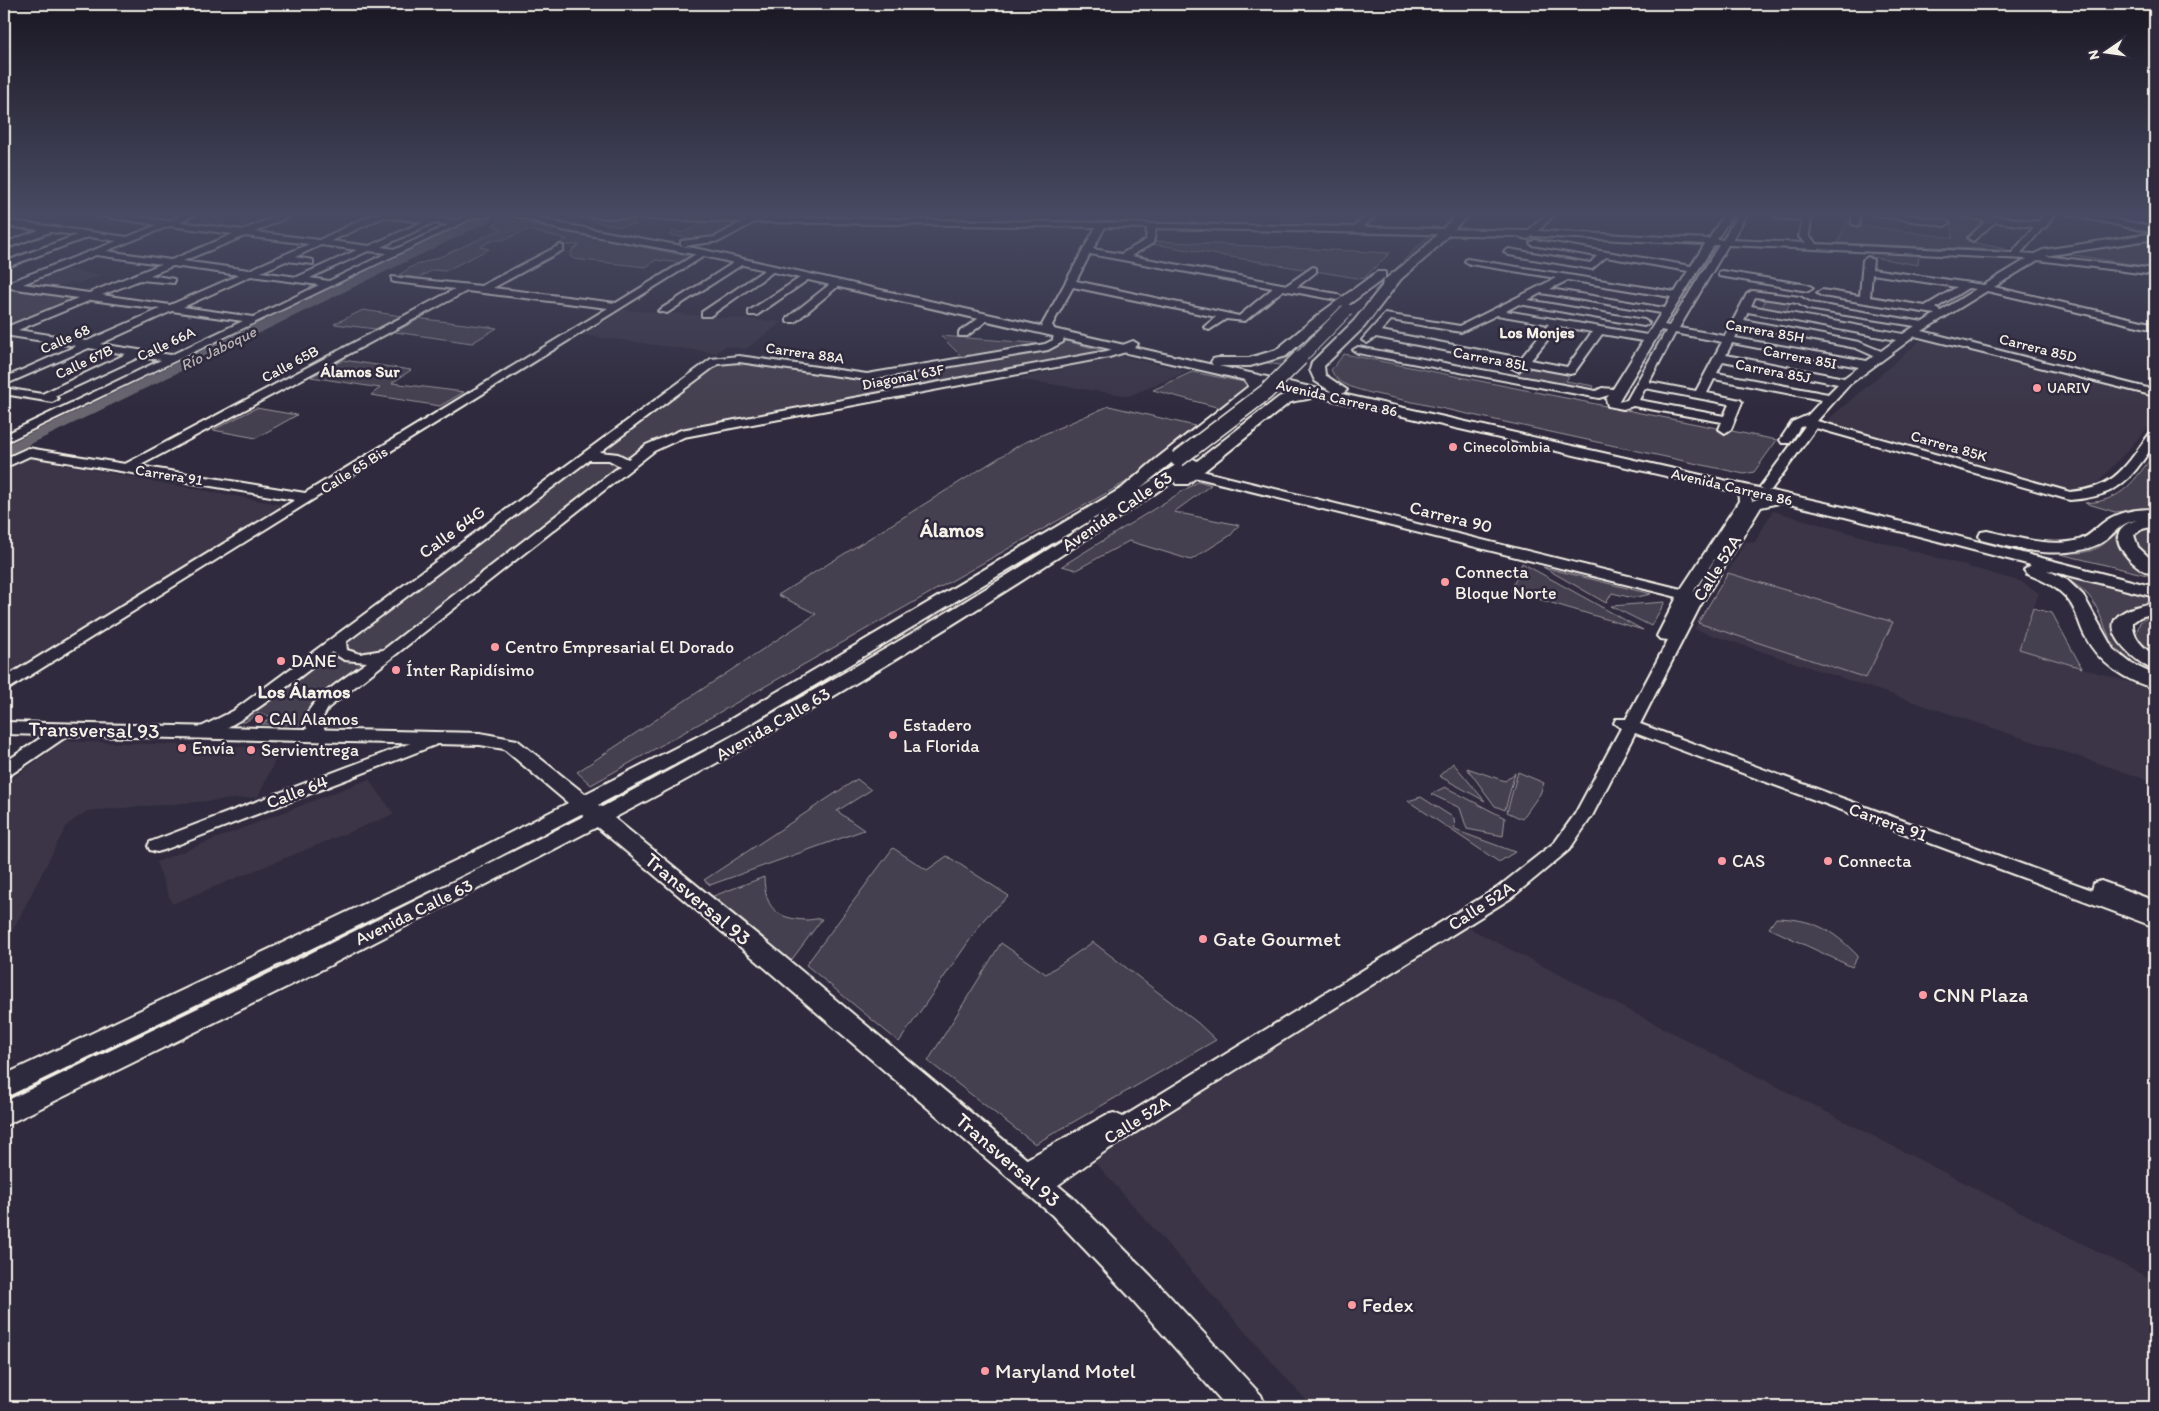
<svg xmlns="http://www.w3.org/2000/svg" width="2159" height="1411" viewBox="0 0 2159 1411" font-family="Itim,sans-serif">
<rect width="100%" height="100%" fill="#2f2a3d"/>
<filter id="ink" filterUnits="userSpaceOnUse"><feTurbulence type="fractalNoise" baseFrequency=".02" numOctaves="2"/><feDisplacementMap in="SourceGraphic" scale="10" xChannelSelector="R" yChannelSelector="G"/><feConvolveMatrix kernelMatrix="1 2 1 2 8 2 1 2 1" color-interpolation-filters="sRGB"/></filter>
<g filter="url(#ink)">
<g fill="#3b3647">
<path d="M58,268L101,275L79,283L70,282L55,288L20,283Z"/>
<path d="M622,310L782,322L746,349L725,346L716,353L583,335Z"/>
<path d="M1920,341H1930L2155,397V420L2094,487L2065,491L1824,423Z"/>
<path d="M1121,356L1188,371L1129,396L1017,379Z"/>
<path d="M27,457L151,481L284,505L4,677V469Z"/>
<path d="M1773,511L2022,582L2039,593L2019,649L2155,690V782L1694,629L1746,541L1754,543Z"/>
<path d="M64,741L281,748L258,797L87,811L67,825L4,947V785Z"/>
<path d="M369,779L394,814L172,904L156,862Z"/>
<path d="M1467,927L2155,1281V1407H1312L1092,1159Z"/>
</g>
<g fill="#454050" stroke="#9c989c">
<path d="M1950,214L1993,219L1967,241L2005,249V250L1838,243L1846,223L1953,238Z"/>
<path d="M563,215L638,220L630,224L637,225L617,226Z"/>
<path d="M504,219L693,257L682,263L656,260L646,267L574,259L570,256L572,250L580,245H557L567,239L527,230L503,240H493L480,247L489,249L445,271L433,270L418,278L399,275L413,266L442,256L502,229L493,225Z"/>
<path d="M696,221L744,222C711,241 708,242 670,235L672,231L682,233L704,223Z"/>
<path d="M1430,234L1434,235L1419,253L1374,291Z"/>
<path d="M2146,240L2155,244V268L2060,253Z"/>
<path d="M1156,241L1390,253L1363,279L1153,244Z"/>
<path d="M1871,251L1919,253L1918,265L1871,257Z"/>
<path d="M8,288L78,298L7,327H4V290Z"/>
<path d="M1767,297L1791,301L1784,314L1761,309Z"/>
<path d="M1343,308L1284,366L1263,362Z"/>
<path d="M363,310L401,316L376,329L334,324Z"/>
<path d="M421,318L424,319L497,328L472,343L395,332Z"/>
<path d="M941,336L1046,344L962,357Z"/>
<path d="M1066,341L1108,352L672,435L640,452L314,704L304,715V724H262L272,717L259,713L245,722H236L722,361L868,379L1055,348Z"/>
<path d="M1344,354L1777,440L1754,472L1744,474L1371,393C1357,389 1337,385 1331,370Z"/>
<path d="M343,360L411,370L392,383L464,392L440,406L371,395L380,388L311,377Z"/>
<path d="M1525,364L1571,373L1566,381L1594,386L1592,390L1518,376Z"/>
<path d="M1192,372L1244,382L1247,386L1220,408L1153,390Z"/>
<path d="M1109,406L1195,426L1126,482L591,785L577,772L816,614L778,595L1021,444Z"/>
<path d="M256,408L297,415L256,438L213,430Z"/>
<path d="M2155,453V508L2115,512L2085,503C2124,501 2133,481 2155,453Z"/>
<path d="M1199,481L1211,485L1174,512L1239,525L1231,535L1191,560L1129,541L1076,570L1062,566Z"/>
<path d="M1142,492L862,666L860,665L903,637L905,632L1110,508Z"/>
<path d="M2155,525V565L2139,554L2134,541L2137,533Z"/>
<path d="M2115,534C2117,555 2137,566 2155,575V577L2052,552C2080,554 2095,555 2115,534Z"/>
<path d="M1522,563L1643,630L1511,591Z"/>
<path d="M2030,564L2155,597V604L2144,605L2123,615L2146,662L2155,667V676C2138,667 2118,655 2109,636C2102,622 2098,606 2088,595C2073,579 2050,572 2030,564Z"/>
<path d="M1543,567L1651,594L1633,598L1612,593L1606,603Z"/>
<path d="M1728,573L1893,622L1866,678L1698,623Z"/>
<path d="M1665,602L1651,626L1611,606Z"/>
<path d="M2033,608L2052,613L2082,668L2019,649Z"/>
<path d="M2155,613V659L2145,651L2136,635L2140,622Z"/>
<path d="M821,684L826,686L638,792L632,789Z"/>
<path d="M1453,763L1485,801L1439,776Z"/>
<path d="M1467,768L1505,781L1515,773L1505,810L1495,806Z"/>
<path d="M1518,772L1544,783L1540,794L1522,819L1507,812Z"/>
<path d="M857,779L871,790L837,811L864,830L710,885L704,880Z"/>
<path d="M1445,787L1505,818L1503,836L1467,829L1460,808L1431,794Z"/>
<path d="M1421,797L1454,818L1455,830L1515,852L1499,862L1408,801Z"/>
<path d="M893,848L927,870L947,856L1009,896L985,918L899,1042L806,965Z"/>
<path d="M764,877C765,907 775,919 807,920C812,920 817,918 822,919L790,962L708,898Z"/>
<path d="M1776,918C1813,919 1832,929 1858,956L1852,967L1769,928Z"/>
<path d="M1093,942L1198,1023L1216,1040L1035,1144L928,1061L1001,943L1046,974Z"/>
</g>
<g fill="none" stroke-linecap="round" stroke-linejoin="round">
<path fill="#6a6670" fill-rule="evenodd" d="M486,214L492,218L490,221L4,457V446Z"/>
<g stroke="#f4f1e8" stroke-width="4">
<g id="minor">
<path d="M88,214H117L168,221L184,214H197L180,222L243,230L281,214H294L255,232L319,240L373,214H404L457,220L469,214H481L4,443V435L161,360L139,357L55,396L58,399L52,402L4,394V388L42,394L126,354L89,348L4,385V378L76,346L4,335V328L78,298L10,288L5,285L7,283L117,241L89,237L4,268V262L77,235L50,232L4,249V243L39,230L4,226V220L127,237L157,225ZM384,217L422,222L369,246L331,241ZM433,223L448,225L396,249L381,247ZM169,226L233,234L171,260L106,251ZM245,236L309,244L249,270L183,261ZM321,245L357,250L297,277L261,272L286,261L313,264V260L295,257ZM368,251L387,253L329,281L310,278ZM96,255L161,264L89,293L23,284ZM173,266L239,275L170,305L102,295L140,280L174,283V279L150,275ZM251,276L319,285L253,317L183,307ZM91,300L160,309L87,341L18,330ZM172,311L243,321L171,355L100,344Z"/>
<path d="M588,214L1354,227L1367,214H1377L1363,227L1528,231L1546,214H1555L1538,231L1709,239L1724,214H1733L1717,239L1723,240L1738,214H1747L1732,240L1806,243L1799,237L1802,220L1778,218L1774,215L1798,214L1811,218L1809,236L1817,244L2012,253L2034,227L1995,222L1973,241L1968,238L1986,221L1951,214H1980L2038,222L2045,214H2054L2046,227L2043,228L2021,253L2034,254L2043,250L2155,233V239L2045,256L2155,269V275L2038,260L1994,287L2155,324V330L1987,291L1922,331L2155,390V396L1915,336L1850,384L1817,421L2070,492C2117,488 2125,466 2151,432L2155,431C2156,443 2151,449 2144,459C2123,489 2106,497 2070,500L1816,428L1771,490L1766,491L1760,487L1805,426L1800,427L1790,443H1782L1780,440L1792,422L1808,415L1822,400L1714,379L1707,393L1740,400L1742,402L1731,429L1725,433L1719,429L1722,422L1633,406L1623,409L1608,406L1606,399L1609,395L1599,398L1358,353L1353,350L1358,347L1596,391L1602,388L1613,389L1643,341L1602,334L1574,373L1570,374L1526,366L1518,371L1512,368L1516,364L1376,337L1367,343L1362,340L1385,314L1460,326L1556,278L1470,264L1465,261L1467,259L1675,292L1688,271L1606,257L1592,269L1509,255L1504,252L1509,249L1590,263L1597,256L1532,245L1530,243L1535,240L1691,266L1705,244L1533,236L1528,239L1515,236L1156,228L1153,243L1131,256L1287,285L1313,267L1316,268V272L1297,287L1337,294L1342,297L1337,300L1283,290L1245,321L1226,319L1209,330L1204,327L1216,317L1073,287L1052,325L1056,332L1064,334L1063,342L1048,350L867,380L739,362L718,364L600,452L618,454L628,459L646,445L681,430L1107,351L1133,341L1138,344L1129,351L1109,357L684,437L654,451L328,708L322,719L326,735L324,739H312C308,732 304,724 306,717C311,698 351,674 367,662L344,660L332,652C309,669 221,743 197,737L195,733L197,729L233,711L711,359L739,356L867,374L1045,344L1053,340L1054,334H1047L1042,325L1096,227L755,222L720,241L684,246L681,245V241L715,237L742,222L592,217ZM1105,227L1147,228L1146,240L1121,254L1093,249ZM1714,245H1719L1669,326L1664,325ZM1728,245L2026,259H2027L1984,285L1872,269L1873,260L1868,257L1863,260L1860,296L1822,290L1817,293L1822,296L1935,314L1923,322L1811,303L1800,297L1752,291L1747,294L1725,336L1679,328ZM1090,254L1273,288L1239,316L1076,281ZM1872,274L1957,287L1925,306L1870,297ZM1568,280L1671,297L1665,308L1550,289ZM1968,288L1976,289L1941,311L1936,308ZM1541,293L1661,313L1647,335L1506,311L1519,304L1644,326L1649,323L1644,320L1528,300ZM1755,297L1797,303L1808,309L1915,326L1903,334L1751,306ZM1748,312L1896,340L1881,351L1859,342L1744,320ZM1497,315L1549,324L1521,358L1381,331L1391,320L1461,332ZM1559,326L1592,332L1567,367L1531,360ZM1741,326L1856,348L1874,356L1867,361L1735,338ZM1661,330L1666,331L1627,400L1618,402ZM1675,333L1722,342L1696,391L1649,382ZM1732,343L1859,367L1844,378L1726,355ZM1723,361L1838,384L1828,394L1717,373ZM1645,388L1729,404L1724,416L1639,400ZM589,460H609L620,466L383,650L360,654L347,650L346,642Z"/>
<path d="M1852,214H1860L1859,226L1852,224Z"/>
<path d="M1868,214H1897L1945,220L1949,223L1945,226Z"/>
<path d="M2067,214H2087L2155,227V233Z"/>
<path d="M2148,214H2155V218L2149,216Z"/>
<path d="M560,245L563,246V250L493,288L616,303L701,251L709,253L10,688L4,690V678L295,500L30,456L4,468V459L28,448L125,464L455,289L395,282L392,281V277L481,286ZM467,291L608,308L305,493L139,466Z"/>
<path d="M738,260L746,262L667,313L658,311Z"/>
<path d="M769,267L777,269L710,316H702V312Z"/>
<path d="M1722,271L1808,285L1813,288L1808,291L1719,276V272Z"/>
<path d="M806,274L809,275V279L757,315H749V311Z"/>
<path d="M834,281L842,283L795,322H787V318Z"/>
<path d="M985,314L990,317L989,319L967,336H959V332Z"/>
<path d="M1194,469L1681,589L1739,501L1738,490L1739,487H1749L1752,501L1765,496L1788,495L1790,498L1788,501L1761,507L1700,606L1640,724L2092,890L2094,883L2101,881L2155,901V927L1635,733L1592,816L1569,850L1511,898L1104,1152L1047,1193L1039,1196L1031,1193L1027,1186L1030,1180L1024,1182L1016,1179L1012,1172L1016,1165L1106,1115L1114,1113L1123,1117L1497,888L1555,842L1575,814L1621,728L1614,723L1616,719H1626L1668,640L1660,639L1657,636L1677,597L1190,476L1188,473L1190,470ZM1721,549L1694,593L1695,589Z"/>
<path d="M64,725L70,726L72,730L70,734L10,775L4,776V763L58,726Z"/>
<path d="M437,733L443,734L445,738L443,742L164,850L157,852L150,850L148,846L150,842Z"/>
</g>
</g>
<g stroke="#f4f1e8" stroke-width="4">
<g id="major">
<path d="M470,214H491L486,217L470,218Z"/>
<path d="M510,214H529L563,224L704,250L1213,365L1211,362L1213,359L1218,358H1249L1276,350L1322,312L1377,272H1385V278L1330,318L1286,356L1250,366H1219L1332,392L1315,381L1310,370L1312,362L1354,321L1382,286L1383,281L1421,251L1457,214H1469L1429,255L1401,279L1364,327L1324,366L1325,375L1347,390L1342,394L1843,507L2155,587V597L2047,570L2067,580L2083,595L2113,649L2132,664L2155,675V688C2127,682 2098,663 2085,636C2079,625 2077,611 2069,601C2059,587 2042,580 2027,574L2024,570L2031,565L1841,516L1315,396C1308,401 1298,399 1289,403L1188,484H1176L1174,481L1176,479C995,602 808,717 614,818L775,949L1072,1197L1151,1276L1261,1395L1266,1407H1227L1129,1296L1052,1215L757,961L597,827L317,972L4,1126V1102L299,959L584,816L581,814L477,868L4,1098V1075L461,858L568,803L504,749L480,745L4,734V722L480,733L517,740L585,794L726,722L1122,488L1156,459L1249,386L1245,380L704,256L562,230ZM1262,384L1293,391L1279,397L1197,461L1190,457L1185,459L1140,488L1259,393L1263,386ZM1113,507C949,617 776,713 602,807L598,805L740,730Z"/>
<path d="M2155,509V526L2142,529L2134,535L2138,547L2155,563V575C2131,569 2096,530 2137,520C2117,523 2114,537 2099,544C2062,561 2018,549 1981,540L1979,536L1981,532L1987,531C2015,537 2050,548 2079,540C2091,536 2096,527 2107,520C2120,511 2139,509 2155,509Z"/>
<path d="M2155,603V613L2140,617L2133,622C2132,638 2143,647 2155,656V670C2140,666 2100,632 2118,616C2128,607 2143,605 2155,603Z"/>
</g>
</g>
<use href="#minor" fill="#2f2a3d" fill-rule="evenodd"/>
<use href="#major" fill="#2f2a3d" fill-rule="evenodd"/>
<g stroke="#f4f1e8" stroke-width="14" stroke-linecap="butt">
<path id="major-bridge-far1" d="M1299,359L1347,310"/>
</g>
<g stroke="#f4f1e8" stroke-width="18" stroke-linecap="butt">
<path id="major-bridge" d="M1178,459L1266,392L1300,358"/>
</g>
<use href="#major-bridge-far1" stroke="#2f2a3d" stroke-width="12"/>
<use href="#major-bridge" stroke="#2f2a3d" stroke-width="15"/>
</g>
</g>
<linearGradient id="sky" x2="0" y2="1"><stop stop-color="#1a1722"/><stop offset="0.52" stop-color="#474a62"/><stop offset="1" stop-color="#474a62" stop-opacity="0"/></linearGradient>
<rect width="2159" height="412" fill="url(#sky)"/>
<g fill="#ff9aa2" stroke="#2f2a3d" stroke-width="2">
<circle cx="2037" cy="388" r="5"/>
<circle cx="1453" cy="447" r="5"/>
<circle cx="1445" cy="582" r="5"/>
<circle cx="495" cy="647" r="5"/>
<circle cx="281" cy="661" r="5"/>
<circle cx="396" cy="670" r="5"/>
<circle cx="259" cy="719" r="5"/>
<circle cx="893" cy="735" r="5"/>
<circle cx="182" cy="748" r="5"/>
<circle cx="251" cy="750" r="5"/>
<circle cx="1722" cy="861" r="5"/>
<circle cx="1828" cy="861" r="5"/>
<circle cx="1203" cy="939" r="5"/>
<circle cx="1923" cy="995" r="5"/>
<circle cx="1352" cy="1305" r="5"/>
<circle cx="985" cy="1371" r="5"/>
</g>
<g text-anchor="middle" stroke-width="5" stroke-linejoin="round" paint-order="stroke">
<g font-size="15" fill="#f4f1e8" stroke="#2f2a3d">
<text transform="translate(1765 331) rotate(10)" y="5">Carrera 85H</text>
<text transform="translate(65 339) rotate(-24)" y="5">Calle 68</text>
<text transform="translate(166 344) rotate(-25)" y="5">Calle 66A</text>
<text transform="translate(2038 348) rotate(14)" y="5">Carrera 85D</text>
<text transform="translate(805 353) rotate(8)" y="5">Carrera 88A</text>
<text transform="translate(1800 357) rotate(11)" y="5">Carrera 85I</text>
<text transform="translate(1491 359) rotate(11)" y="5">Carrera 85L</text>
<text transform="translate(84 362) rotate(-25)" y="5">Calle 67B</text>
<text transform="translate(290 364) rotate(-28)" y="5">Calle 65B</text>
<text transform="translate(1773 371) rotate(11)" y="5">Carrera 85J</text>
<text transform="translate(903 377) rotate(-11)" y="5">Diagonal 63F</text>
<text transform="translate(1337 398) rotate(13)" y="5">Avenida Carrera 86</text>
<text transform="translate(1949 446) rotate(16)" y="5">Carrera 85K</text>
<text transform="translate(354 470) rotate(-32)" y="5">Calle 65 Bis</text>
<text transform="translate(169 475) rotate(9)" y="5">Carrera 91</text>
<text transform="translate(1732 487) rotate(13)" y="5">Avenida Carrera 86</text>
</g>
<g font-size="15" fill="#f4f1e8" stroke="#2f2a3d" text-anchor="start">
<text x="2047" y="393">UARIV</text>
<text x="1463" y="452">Cinecolombia</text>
</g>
<g font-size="16" font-weight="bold" fill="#f4f1e8" stroke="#2f2a3d">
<text x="1537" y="338">Los Monjes</text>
<text x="360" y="377">Álamos Sur</text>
</g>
<g font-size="16" font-style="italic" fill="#b6b2b2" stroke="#2f2a3d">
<text transform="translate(218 348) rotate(-26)" y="6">Río Jaboque</text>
</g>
<g font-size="18" fill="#f4f1e8" stroke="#2f2a3d">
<text transform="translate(1117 511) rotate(-34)" y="6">Avenida Calle 63</text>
<text transform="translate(1451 517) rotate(14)" y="6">Carrera 90</text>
<text transform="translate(452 532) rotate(-36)" y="6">Calle 64G</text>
<text transform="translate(1717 568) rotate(-58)" y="6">Calle 52A</text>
<text transform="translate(773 724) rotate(-30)" y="6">Avenida Calle 63</text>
<text transform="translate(297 792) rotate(-21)" y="6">Calle 64</text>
<text transform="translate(1888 822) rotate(20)" y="6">Carrera 91</text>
<text transform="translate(1481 906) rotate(-33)" y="6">Calle 52A</text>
<text transform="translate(414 912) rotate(-26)" y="6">Avenida Calle 63</text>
<text transform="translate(1137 1120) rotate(-32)" y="6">Calle 52A</text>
</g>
<g font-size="18" fill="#f4f1e8" stroke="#2f2a3d" text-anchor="start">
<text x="1455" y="578">Connecta<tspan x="1455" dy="21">Bloque Norte</tspan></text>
<text x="505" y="653">Centro Empresarial El Dorado</text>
<text x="291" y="667">DANE</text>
<text x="406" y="676">Ínter Rapidísimo</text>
<text x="269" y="725">CAI Alamos</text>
<text x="903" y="731">Estadero<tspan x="903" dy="21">La Florida</tspan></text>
<text x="192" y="754">Envía</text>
<text x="261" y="756">Servientrega</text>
<text x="1732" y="867">CAS</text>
<text x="1838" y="867">Connecta</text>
</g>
<g font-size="19" font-weight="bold" fill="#f4f1e8" stroke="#2f2a3d">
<text x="304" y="698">Los Álamos</text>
</g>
<g font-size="20" font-weight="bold" fill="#f4f1e8" stroke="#2f2a3d">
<text x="952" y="537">Álamos</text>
</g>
<g font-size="21" fill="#f4f1e8" stroke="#2f2a3d">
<text transform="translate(94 730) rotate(1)" y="7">Transversal 93</text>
<text transform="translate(698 899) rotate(40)" y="7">Transversal 93</text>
<text transform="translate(1008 1160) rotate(41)" y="7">Transversal 93</text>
</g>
<g font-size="21" fill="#f4f1e8" stroke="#2f2a3d" text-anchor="start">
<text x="1213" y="946">Gate Gourmet</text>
<text x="1933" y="1002">CNN Plaza</text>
<text x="1362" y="1312">Fedex</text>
<text x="995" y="1378">Maryland Motel</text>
</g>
</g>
<rect width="2159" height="1411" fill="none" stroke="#2f2a3d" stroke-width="20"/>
<rect x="10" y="10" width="2139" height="1391" fill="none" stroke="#f4f1e8" stroke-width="2" filter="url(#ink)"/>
<g transform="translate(2106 52) rotate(257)" stroke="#2f2a3d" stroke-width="4" paint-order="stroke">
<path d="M0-4L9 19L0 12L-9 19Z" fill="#f4f1e8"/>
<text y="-8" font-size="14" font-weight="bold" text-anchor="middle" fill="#f4f1e8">N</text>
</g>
</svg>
